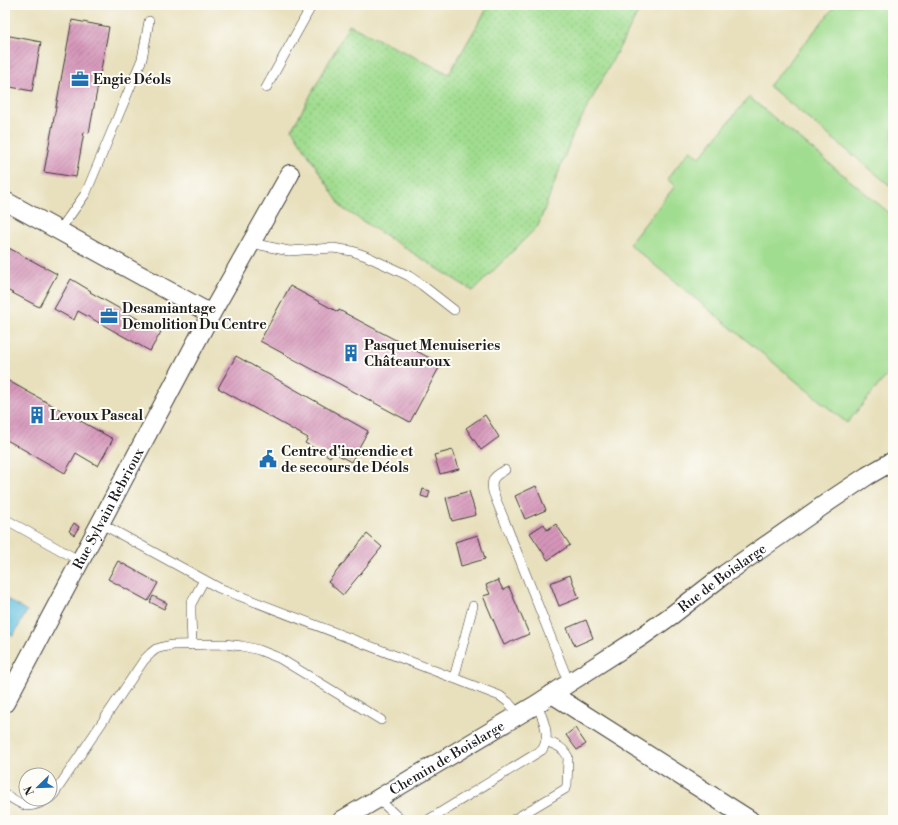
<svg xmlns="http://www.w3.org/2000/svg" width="898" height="825" viewBox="0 0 898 825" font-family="'Libre Bodoni',serif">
<defs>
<pattern id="grass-dots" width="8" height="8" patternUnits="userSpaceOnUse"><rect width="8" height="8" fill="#a1dd90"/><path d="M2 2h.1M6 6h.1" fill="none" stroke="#8abd7c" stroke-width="1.8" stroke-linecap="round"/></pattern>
<pattern id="building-hatch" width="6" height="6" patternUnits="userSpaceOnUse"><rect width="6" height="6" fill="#d595b9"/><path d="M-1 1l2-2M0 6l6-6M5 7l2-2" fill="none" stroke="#ac7996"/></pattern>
</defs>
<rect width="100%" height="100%" fill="#fdfcf7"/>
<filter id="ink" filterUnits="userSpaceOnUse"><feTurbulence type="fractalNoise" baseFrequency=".025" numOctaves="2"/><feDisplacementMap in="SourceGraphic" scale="8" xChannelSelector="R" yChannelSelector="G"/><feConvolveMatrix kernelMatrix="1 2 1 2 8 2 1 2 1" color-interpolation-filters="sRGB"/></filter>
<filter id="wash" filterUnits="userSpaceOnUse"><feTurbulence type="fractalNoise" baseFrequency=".012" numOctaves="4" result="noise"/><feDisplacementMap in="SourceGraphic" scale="16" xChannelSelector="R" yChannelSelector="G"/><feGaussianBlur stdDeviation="0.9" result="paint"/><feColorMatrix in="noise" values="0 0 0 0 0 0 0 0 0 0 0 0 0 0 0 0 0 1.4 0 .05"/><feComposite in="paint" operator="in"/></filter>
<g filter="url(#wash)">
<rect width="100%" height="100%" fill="#e8e0bd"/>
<path fill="url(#grass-dots)" stroke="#5e7c56" d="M489,5H633L640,9L573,134L538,226L473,291L342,208L292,129L349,25L449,74Z"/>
<g fill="#a1dd90" stroke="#5e7c56">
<path d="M836,5H893V188L769,86Z"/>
<path d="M749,97L893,216V368L847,423L629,244L675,186L667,179L690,150L700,157Z"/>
</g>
<path fill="#61bfdf" stroke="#3e6e7e" d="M5,598L27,611L13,636L5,632Z"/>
<g id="blocks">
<g fill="url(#building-hatch)">
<path d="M72,20L109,27L89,133L84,132L76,177L44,172Z"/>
<path d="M5,35L41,42L32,91L5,86Z"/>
<path d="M5,246L57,274L39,307L5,289Z"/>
<path d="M71,279L91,291L90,292L161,332L150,351L78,311L74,320L54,309Z"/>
<path d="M290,286L338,312L339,310L441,364L410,422L260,341Z"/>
<path d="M236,356L368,431L351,462L333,452L330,457L305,443L308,438L218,388Z"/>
<path d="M5,379L113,439L98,466L76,453L65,473L5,439Z"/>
<path d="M485,415L499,437L481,450L466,428Z"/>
<path d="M453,450L459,469L440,474L434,455Z"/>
<path d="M536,486L546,510L525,519L515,496Z"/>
<path d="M423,489L430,491L428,498L421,496Z"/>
<path d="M469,491L476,515L452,521L446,498Z"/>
<path d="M74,523L79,527L74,535L69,531Z"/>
<path d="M544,524L547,530L556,524L570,545L548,560L530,533Z"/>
<path d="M367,534L382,547L343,595L328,582Z"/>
<path d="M478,535L485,559L461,566L455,542Z"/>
<path d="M118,561L158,583L148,601L108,579Z"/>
<path d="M570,575L579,598L559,606L550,583Z"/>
<path d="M498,580L503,590L509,587L529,634L504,645L483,596L490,594L486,585Z"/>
<path d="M153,596L167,603L164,609L150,602Z"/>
<path d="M586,620L593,638L575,646L567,628Z"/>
<path d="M575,728L586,744L577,750L566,735Z"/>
</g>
</g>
</g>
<g filter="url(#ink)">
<use href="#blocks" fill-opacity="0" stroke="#3b3934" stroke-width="1"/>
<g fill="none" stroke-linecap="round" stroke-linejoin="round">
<g stroke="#3b3934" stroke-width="10">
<g id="lane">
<path d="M266,88L312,5"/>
<path d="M59,231L86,193L88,188L142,59L149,21"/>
<path d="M251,243L289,251L333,248L352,251L366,256L409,276L422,285L454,310"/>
<path d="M505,470C495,476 490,478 493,492L569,683"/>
<path d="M5,519L80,561"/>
<path d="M100,523L219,588L500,696L508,702L519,715"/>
<path d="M192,645L191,614V604L204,580"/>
<path d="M454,678L473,606"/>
<path d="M5,794C23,806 28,811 48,799"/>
<path d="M50,798L54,794L144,660L151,653L156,649L163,647L173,645L224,644L242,646L259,650L279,658L381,720"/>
<path d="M377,798L401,820"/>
<path d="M428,820L542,750C552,735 542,718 537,704"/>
<path d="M513,820L565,789L567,786L568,757C563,747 556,745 546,741"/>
</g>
</g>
<g stroke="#3b3934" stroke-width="20">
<g id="street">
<path d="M5,201L211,314"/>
<path d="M552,694L750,820"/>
<path id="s1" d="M5,703L211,314L290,174"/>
<path id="s2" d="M342,820L537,704L569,683L641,637L672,615L725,574L831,500L867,476L893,461"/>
</g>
</g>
<use href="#lane" stroke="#fff" stroke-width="9"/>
<use href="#street" stroke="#fff" stroke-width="18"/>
</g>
</g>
<defs>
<g id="office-bare" transform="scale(1.38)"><path d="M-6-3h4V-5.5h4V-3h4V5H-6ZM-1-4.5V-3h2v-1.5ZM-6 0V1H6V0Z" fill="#1f6fb2" stroke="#fdfcf7" stroke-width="2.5" paint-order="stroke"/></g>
<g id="building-bare" transform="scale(1.38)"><path d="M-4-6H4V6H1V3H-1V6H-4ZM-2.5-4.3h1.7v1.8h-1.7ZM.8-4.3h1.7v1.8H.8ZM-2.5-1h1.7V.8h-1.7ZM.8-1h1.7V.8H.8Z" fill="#1f6fb2" stroke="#fdfcf7" stroke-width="2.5" paint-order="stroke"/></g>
<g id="civic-bare" transform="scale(1.38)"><path d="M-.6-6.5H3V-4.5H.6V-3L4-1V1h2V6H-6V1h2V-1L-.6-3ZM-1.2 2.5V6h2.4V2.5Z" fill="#1f6fb2" stroke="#fdfcf7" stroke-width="2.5" paint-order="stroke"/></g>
</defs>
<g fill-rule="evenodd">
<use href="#office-bare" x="80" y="79"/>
<use href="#office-bare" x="109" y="316"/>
<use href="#building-bare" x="351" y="353"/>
<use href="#building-bare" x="37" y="415"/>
<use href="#civic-bare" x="268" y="459"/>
</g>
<g text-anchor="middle" stroke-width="4" stroke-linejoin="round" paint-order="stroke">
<g font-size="14" font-weight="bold" fill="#1c1c1c" stroke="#fdfcf7" text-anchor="start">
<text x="93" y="84">Engie Déols</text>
<text x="122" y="313">Desamiantage<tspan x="122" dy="16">Demolition Du Centre</tspan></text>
<text x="364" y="350">Pasquet Menuiseries<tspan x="364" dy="16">Châteauroux</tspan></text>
<text x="50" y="420">Levoux Pascal</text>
<text x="281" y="456">Centre d'incendie et<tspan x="281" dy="16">de secours de Déols</tspan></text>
</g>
<g font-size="14" fill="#1c1c1c" stroke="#fdfcf7">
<text dy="5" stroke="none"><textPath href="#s1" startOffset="220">Rue Sylvain Rebrioux</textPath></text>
<text dy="5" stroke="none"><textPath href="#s2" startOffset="451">Rue de Boislarge</textPath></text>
<text dy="5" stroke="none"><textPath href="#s2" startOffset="122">Chemin de Boislarge</textPath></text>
</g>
</g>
<rect width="898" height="825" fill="none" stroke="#fdfcf7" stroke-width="20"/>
<g transform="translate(38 787) rotate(247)"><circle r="19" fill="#fdfcf7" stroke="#a3a29f"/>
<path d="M0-3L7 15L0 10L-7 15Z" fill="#1f6fb2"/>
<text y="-6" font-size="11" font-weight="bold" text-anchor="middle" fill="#1c1c1c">N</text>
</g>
</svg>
